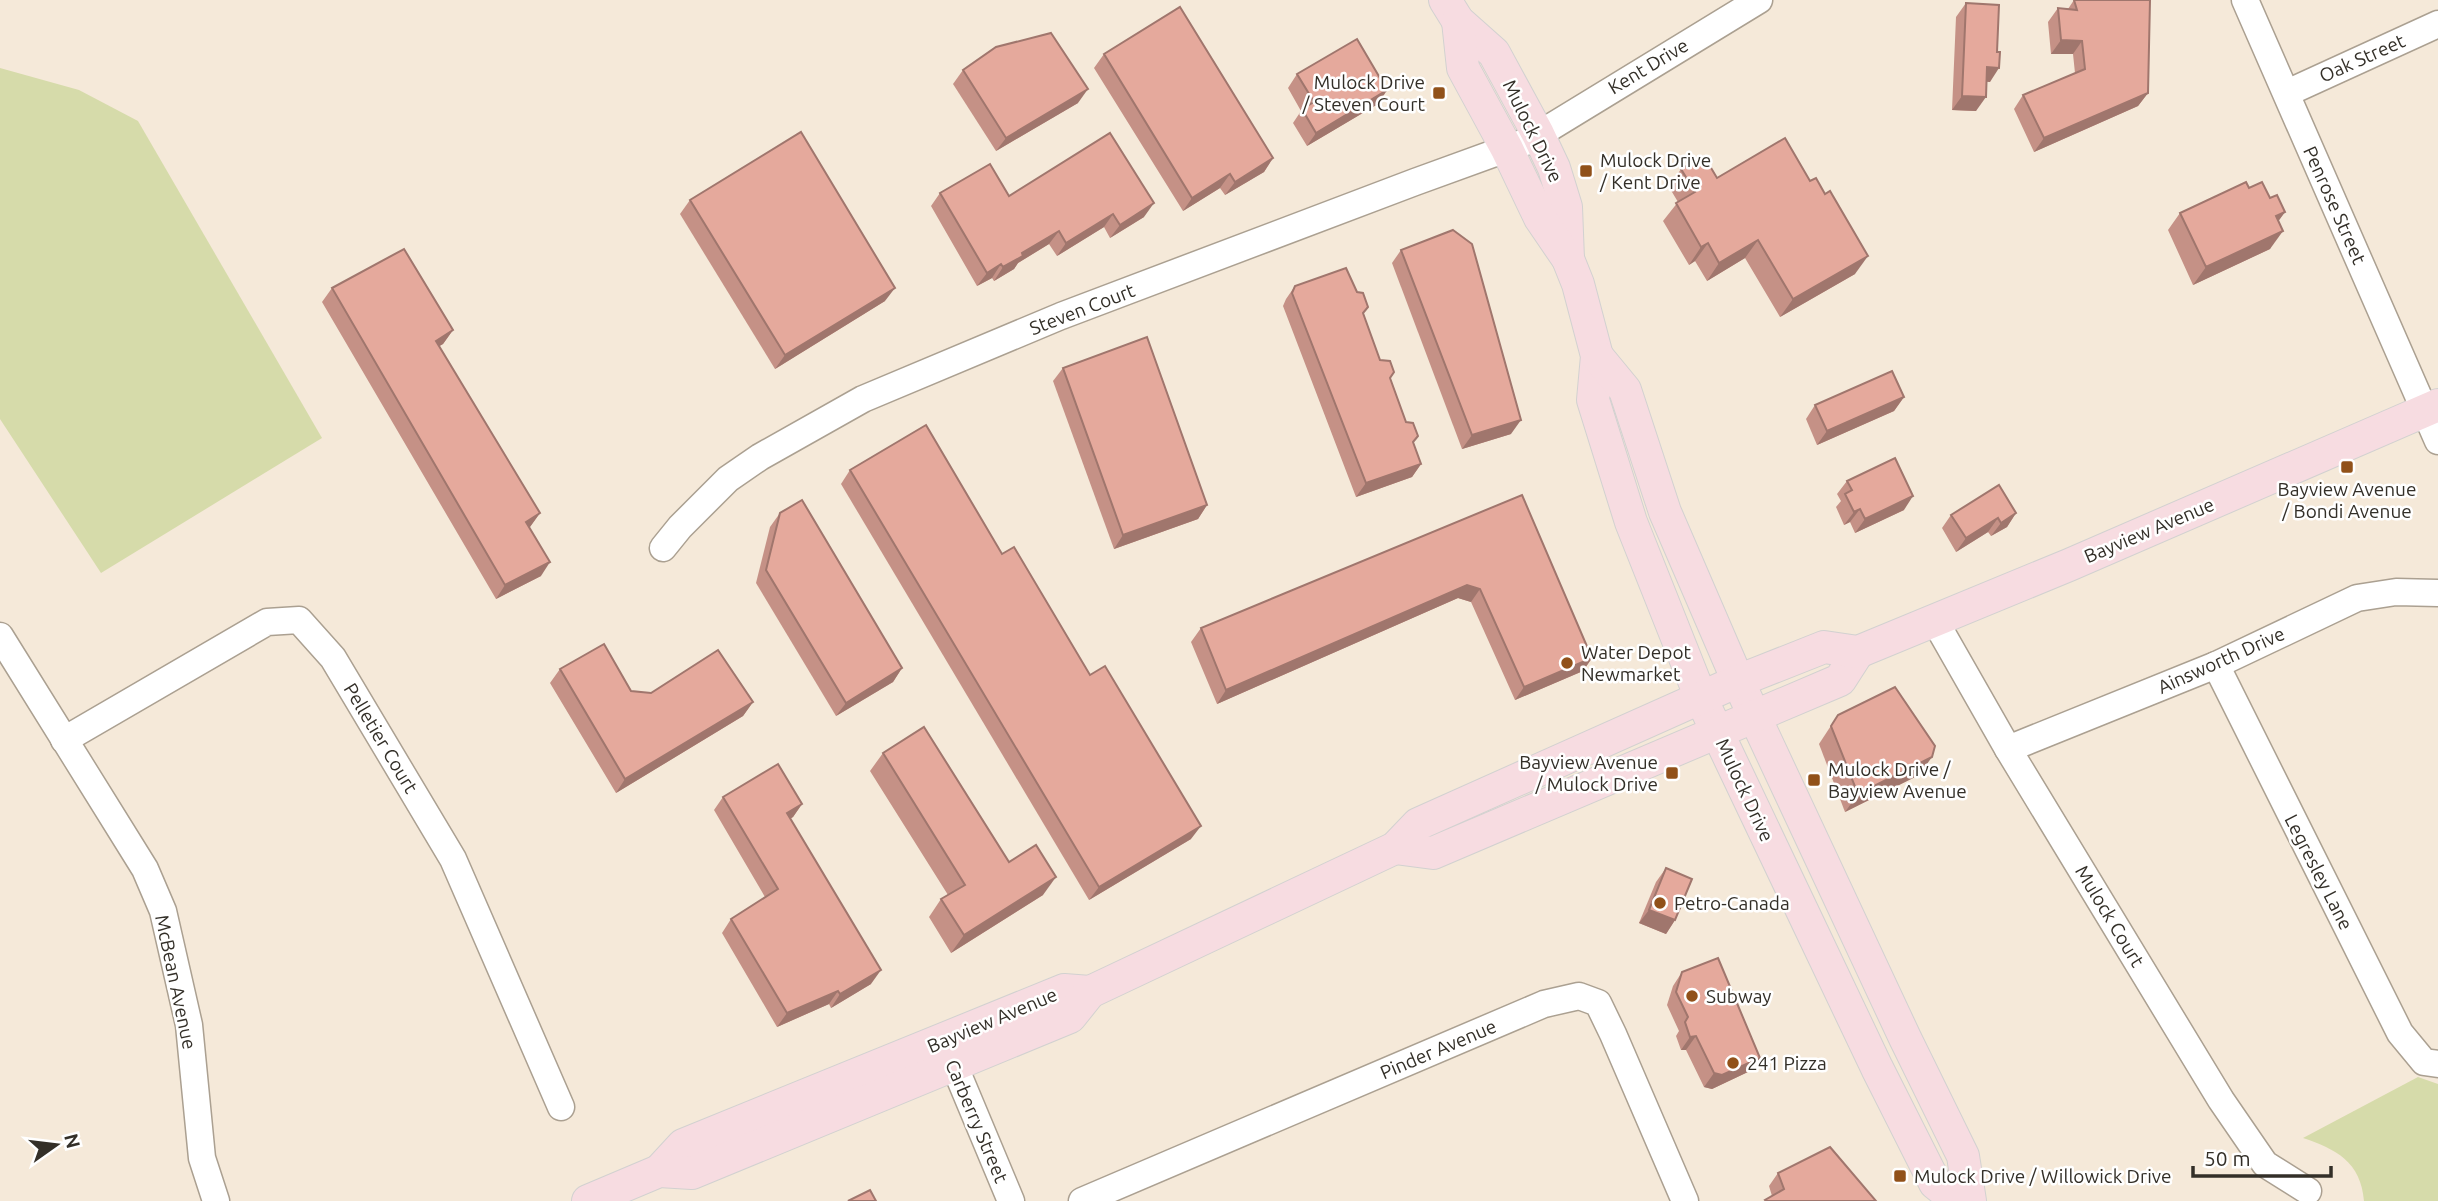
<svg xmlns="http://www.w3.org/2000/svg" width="2438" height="1201" viewBox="0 0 2438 1201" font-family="Ubuntu,sans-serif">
<rect width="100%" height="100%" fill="#f5e9d9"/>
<g fill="#d6dbaa">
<path d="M0,68L79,90L138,121L322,438L101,573L0,419Z"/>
<path d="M2418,1077L2438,1084V1201H2364C2361,1162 2336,1149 2303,1138Z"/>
</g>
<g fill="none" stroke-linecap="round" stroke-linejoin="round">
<g stroke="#aba091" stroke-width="29">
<g id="minor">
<path d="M2245,0L2438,441"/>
<path d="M2287,93L2438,24"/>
<path d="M663,548L680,527L728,479L760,457L863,399L1061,316L1415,182L1528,141L1759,0"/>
<path d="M1935,621L2008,749L2221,1100L2265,1164L2308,1191"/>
<path d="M0,636L145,869L163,911L189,1025L202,1158L216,1201"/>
<path d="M2216,665L2400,1033L2424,1062L2438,1064"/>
<path d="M64,740L267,622L299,620L333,658L453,859L561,1107"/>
<path d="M2008,749L2216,665L2357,598L2396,592L2438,593"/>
<path d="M947,1048L1011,1201"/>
<path d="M1082,1201L1544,1004L1579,996L1598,1003L1613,1034L1685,1201"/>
</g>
</g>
<g stroke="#d2d1d0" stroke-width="34">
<g id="major">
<path d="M1445,0L1458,21L1494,53L1538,134L1554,168L1566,207L1568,259"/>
<path d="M1458,21L1463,68L1507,149L1540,218L1568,259L1578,284L1597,356L1593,400L1631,522L1701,698L1877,1068L1935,1183L1957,1201"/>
<path d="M1597,356L1625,390L1665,512L1738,681L1905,1038L1963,1156L1970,1201"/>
<path d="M1395,848L1433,853L1840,680L1858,652"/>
<path d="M659,1171L683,1145L1064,990L1090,992"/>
<path d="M588,1201L659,1171L692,1173L1070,1017L1090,992L1395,848L1418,824L1738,681L1824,647L1858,652L2069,565L2438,405"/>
</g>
</g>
<use href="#minor" stroke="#fff" stroke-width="26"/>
<use href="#major" stroke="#f7dce1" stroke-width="32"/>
</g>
<g fill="#c59186">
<path d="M2074,0L2148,93L2138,106L2034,152L2014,109L2023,95L2075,73L2073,54H2051L2048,22L2058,8L2068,9Z"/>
<path d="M1966,3L1997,52L1990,82L1986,81L1976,111L1952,110L1956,17Z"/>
<path d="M1104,54L1273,158L1264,172L1225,195L1220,188L1183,211L1094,68Z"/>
<path d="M963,70L1078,103L996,151L953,84Z"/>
<path d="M1297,74L1387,90L1378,104L1307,146L1293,123L1301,111L1288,88Z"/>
<path d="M1681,169L1717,178L1810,181L1855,274L1780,317L1745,258L1707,281L1695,261L1689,265L1663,221L1678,202L1669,187Z"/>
<path d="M2249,188L2270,198L2285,212L2278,221L2270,249L2193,285L2168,230L2180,213Z"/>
<path d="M940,193L1009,196L1144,217L1110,238L1104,227L1057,256L1049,244L1018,263L1014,269L994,281L992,278L977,286L931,206Z"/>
<path d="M690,200L885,301L775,369L680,214Z"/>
<path d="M1401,250L1511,434L1462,449L1392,263Z"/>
<path d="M1295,286L1363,314L1380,360L1390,378L1421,464L1412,477L1356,497L1283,306L1286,299Z"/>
<path d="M332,288L453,330L443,344L439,346L540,513L529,528L541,576L496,599L322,302Z"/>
<path d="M1063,368L1207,505L1198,519L1114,549L1053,381Z"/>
<path d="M1904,397L1894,411L1817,445L1806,419L1815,405Z"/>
<path d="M850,470L1002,554L1090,675L1191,839L1089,900L841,484Z"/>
<path d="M1847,481L1904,510L1855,533L1850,522L1844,525L1836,507L1841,501L1837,494Z"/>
<path d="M1522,495L1592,658L1583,671L1515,700L1471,602L1458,598L1217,704L1191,642L1201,628Z"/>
<path d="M780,513L902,668L893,682L836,716L756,583L770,527Z"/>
<path d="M2016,513L2007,527L1991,536L1988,532L1956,552L1942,528L1951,515Z"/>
<path d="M560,669L631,691L753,702L743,716L616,793L550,683Z"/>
<path d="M1838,715L1919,775L1845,812L1819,744Z"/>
<path d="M883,753L1009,862L1043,895L951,953L929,917L941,899L948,895L870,771Z"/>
<path d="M723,797L802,804L793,817L790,819L871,984L831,1008L829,1004L777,1027L722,933L731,919L765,897L714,810Z"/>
<path d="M1666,868L1675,920L1666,934L1639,923L1656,882Z"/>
<path d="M1682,972L1760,1058L1750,1071L1712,1089L1704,1087L1686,1050H1681L1676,1036L1679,1031L1667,1005L1673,986Z"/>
<path d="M1778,1173L1876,1201H1764L1772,1196L1769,1186Z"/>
</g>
<g fill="#a0766d">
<path d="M2061,40L2082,41L2073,54H2051Z"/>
<path d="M1987,67L1999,68L1990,82L1977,81Z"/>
<path d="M1088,89L1078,103L996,151L1006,138Z"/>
<path d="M1387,90L1378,104L1307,146L1316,133Z"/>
<path d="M2148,93L2138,106L2034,152L2044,138Z"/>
<path d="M1962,96L1986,97L1976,111L1952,110Z"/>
<path d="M1273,158L1264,172L1225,195L1235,182Z"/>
<path d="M1230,174L1220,188L1183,211L1192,198Z"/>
<path d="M1154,203L1144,217L1110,238L1120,225Z"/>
<path d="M2285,212L2272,230L2276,216Z"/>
<path d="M1113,214L1104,227L1057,256L1066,243Z"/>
<path d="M1059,231L1049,244L1018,263L1014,269L994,281L1003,267L1022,253Z"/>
<path d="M2283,231L2270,249L2193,285L2206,267Z"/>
<path d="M1758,240L1745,258L1707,281L1719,263Z"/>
<path d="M1708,243L1695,261L1689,265L1701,247Z"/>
<path d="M1868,256L1855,274L1780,317L1793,299Z"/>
<path d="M1001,264L992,278L977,286L987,273Z"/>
<path d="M895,288L885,301L775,369L785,355Z"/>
<path d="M453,330L443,344L426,354L436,341Z"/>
<path d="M1904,397L1894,411L1817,445L1827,431Z"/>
<path d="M1521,420L1511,434L1462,449L1472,435Z"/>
<path d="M1421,464L1412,477L1356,497L1366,483Z"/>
<path d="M1913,496L1904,510L1855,533L1865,519Z"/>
<path d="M1207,505L1198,519L1114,549L1123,535Z"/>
<path d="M1860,509L1850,522L1844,525L1854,512Z"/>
<path d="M540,513L530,527L516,536L526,522Z"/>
<path d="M2016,513L2007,527L1991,536L2001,523Z"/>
<path d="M1998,518L1988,532L1956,552L1966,538Z"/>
<path d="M550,562L541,576L496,599L505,585Z"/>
<path d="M1467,585L1480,589L1471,602L1458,598L1217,704L1226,690Z"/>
<path d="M1592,658L1583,671L1515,700L1524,687Z"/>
<path d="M902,668L893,682L836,716L846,703Z"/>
<path d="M753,702L743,716L616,793L625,779Z"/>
<path d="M1932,757L1919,775L1845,812L1858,794Z"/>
<path d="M802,804L793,817L777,826L787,813Z"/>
<path d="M1201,826L1191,839L1089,900L1099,887Z"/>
<path d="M1056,877L1043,895L951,953L964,935Z"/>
<path d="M1649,910L1675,920L1666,934L1639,923Z"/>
<path d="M881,970L871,984L831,1008L840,994Z"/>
<path d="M838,991L829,1004L777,1027L787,1013Z"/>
<path d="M1696,1036L1686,1050H1681L1690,1037Z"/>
<path d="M1760,1058L1750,1071L1712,1089L1704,1087L1714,1073Z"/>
</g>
<g fill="#e5a99c" stroke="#a0766d" stroke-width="2">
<path d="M2074,0H2150L2148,93L2044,138L2023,95L2085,69L2082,41L2061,40L2058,8L2077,10Z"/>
<path d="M1966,3L1999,5L1997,52H2000L1999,68L1987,67L1986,97L1962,96Z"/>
<path d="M1180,7L1273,158L1235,182L1230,174L1192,198L1104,54Z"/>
<path d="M1051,33L1088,89L1006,138L963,70L996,47Z"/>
<path d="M1357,39L1387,90L1316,133L1302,109L1314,102L1297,74Z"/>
<path d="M801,132L895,288L785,355L690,200Z"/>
<path d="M1110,133L1154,203L1120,225L1113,214L1066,243L1059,231L1022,253L1023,256L1003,267L1001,264L987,273L940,193L990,164L1009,196Z"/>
<path d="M1785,138L1810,181L1816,178L1825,194L1830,191L1868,256L1793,299L1758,240L1719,263L1708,243L1701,247L1676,203L1695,192L1681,169L1704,156L1717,178Z"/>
<path d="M2246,182L2249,188L2262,182L2270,198L2277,195L2285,212L2276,216L2283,231L2206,267L2180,213Z"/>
<path d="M1453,230L1472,244L1521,420L1472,435L1401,250Z"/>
<path d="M404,249L453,330L436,341L540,513L526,522L550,562L505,585L332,288Z"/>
<path d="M1346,268L1357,292L1363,293L1368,307L1363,313L1380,360L1390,361L1394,372L1390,378L1406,422L1413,423L1418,436L1413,442L1421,464L1366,483L1292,293L1295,286Z"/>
<path d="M1147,337L1207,505L1123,535L1063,368Z"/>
<path d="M1892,371L1904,397L1827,431L1815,405Z"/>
<path d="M926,425L1002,554L1014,547L1090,675L1105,666L1201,826L1099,887L850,470Z"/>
<path d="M1895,458L1913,496L1865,519L1860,509L1854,512L1845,494L1852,490L1847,481Z"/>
<path d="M1999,485L2016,513L2001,523L1998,518L1966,538L1951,515Z"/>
<path d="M1522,495L1592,658L1524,687L1480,589L1467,585L1226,690L1201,628Z"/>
<path d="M802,500L902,668L846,703L766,570L780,513Z"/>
<path d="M604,644L631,691L651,693L718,650L753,702L625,779L560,669Z"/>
<path d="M1895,687L1935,746L1932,757L1858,794L1831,726L1838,715Z"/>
<path d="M924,727L1009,862L1036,845L1056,877L964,935L941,899L965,885L883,753Z"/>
<path d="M778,764L802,804L787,813L881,970L840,994L838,991L787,1013L731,919L778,889L723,797Z"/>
<path d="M1666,868L1692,879L1675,920L1649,910Z"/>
<path d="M1718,958L1760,1058L1722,1075L1714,1073L1696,1036L1690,1037L1685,1022L1688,1017L1676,992L1682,972Z"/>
<path d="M1830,1147L1876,1201H1766L1765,1200L1784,1189L1778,1173Z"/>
<path d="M870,1190L876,1201H848Z"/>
</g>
<g fill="#915119" stroke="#fff" stroke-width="2.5">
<rect x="1432" y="86" width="14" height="14" rx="3.5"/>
<rect x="1579" y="164" width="14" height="14" rx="3.5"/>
<rect x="2340" y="460" width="14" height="14" rx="3.5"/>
<circle cx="1567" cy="663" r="7"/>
<rect x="1665" y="766" width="14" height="14" rx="3.5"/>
<rect x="1807" y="773" width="14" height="14" rx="3.5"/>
<circle cx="1660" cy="903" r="7"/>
<circle cx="1692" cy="996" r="7"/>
<circle cx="1733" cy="1063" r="7"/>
<rect x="1893" y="1169" width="14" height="14" rx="3.5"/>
</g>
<g text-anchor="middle" stroke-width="5" stroke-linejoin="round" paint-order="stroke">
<g font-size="19" fill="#332f28" stroke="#fff">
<text transform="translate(2362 58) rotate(-24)" y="7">Oak Street</text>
<text transform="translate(1648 66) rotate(-31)" y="7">Kent Drive</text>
<text transform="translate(1533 131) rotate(64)" y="7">Mulock Drive</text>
<text transform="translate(2335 205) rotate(66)" y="7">Penrose Street</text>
<text transform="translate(1082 309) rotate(-21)" y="7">Steven Court</text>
<text transform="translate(2149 530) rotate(-23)" y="7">Bayview Avenue</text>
<text transform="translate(2221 660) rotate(-24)" y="7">Ainsworth Drive</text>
<text transform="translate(381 738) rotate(59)" y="7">Pelletier Court</text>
<text transform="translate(1745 790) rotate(65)" y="7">Mulock Drive</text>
<text transform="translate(2319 872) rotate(63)" y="7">Legresley Lane</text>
<text transform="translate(2110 916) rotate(59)" y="7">Mulock Court</text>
<text transform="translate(176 982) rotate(78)" y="7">McBean Avenue</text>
<text transform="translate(992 1020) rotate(-23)" y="7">Bayview Avenue</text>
<text transform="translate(1438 1049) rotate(-23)" y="7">Pinder Avenue</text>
<text transform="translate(977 1121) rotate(67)" y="7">Carberry Street</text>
</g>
<g font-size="19" fill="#332f28" stroke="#fff" text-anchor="start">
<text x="1425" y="89" text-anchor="end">Mulock Drive<tspan x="1425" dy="22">/ Steven Court</tspan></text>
<text x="1600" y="167">Mulock Drive<tspan x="1600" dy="22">/ Kent Drive</tspan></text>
<text x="2347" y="496" text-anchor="middle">Bayview Avenue<tspan x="2347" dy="22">/ Bondi Avenue</tspan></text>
<text x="1581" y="659">Water Depot<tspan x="1581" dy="22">Newmarket</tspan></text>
<text x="1658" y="769" text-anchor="end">Bayview Avenue<tspan x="1658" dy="22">/ Mulock Drive</tspan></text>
<text x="1828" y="776">Mulock Drive /<tspan x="1828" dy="22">Bayview Avenue</tspan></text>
<text x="1674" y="910">Petro-Canada</text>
<text x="1706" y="1003">Subway</text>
<text x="1747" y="1070">241 Pizza</text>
<text x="1914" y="1183">Mulock Drive / Willowick Drive</text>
</g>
</g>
<g transform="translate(56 1145) rotate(76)" stroke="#ffffff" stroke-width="5" paint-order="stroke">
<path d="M0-5L12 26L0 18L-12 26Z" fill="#332f28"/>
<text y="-10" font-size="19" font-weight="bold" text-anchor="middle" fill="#332f28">N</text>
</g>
<path d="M2193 1166v10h138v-10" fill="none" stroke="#332f28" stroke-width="3.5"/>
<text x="2204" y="1166" font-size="21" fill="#332f28" stroke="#ffffff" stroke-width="5" paint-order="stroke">50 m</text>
</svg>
